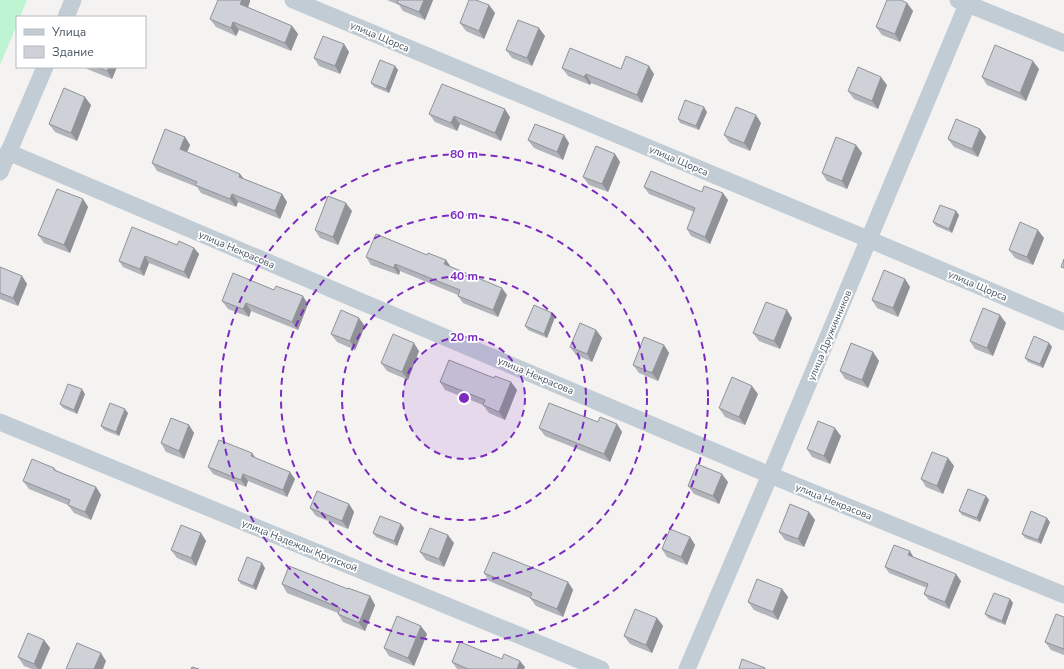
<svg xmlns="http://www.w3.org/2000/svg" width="1064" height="669" viewBox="0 0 1064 669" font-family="'Nunito Sans',sans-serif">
<rect width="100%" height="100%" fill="#f5f2f2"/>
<path fill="#bff4d3" d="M0,0H27L20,17H17V25L0,65Z"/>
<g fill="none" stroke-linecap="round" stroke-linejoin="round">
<g stroke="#c2ccd5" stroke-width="17">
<path d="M293,0L868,239L1064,322"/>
<path d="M958,0L1064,43"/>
<path d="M66,17L73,0"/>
<path d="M8,152L770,475L1064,595"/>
<path d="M0,172L45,67"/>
<path d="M0,422L601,669"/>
<path d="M687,669L770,475L969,0"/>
</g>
</g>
<g fill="#b1b4ba">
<path d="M218,0H250V1L248,8L292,26L298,34L291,51L239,30L236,36L216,27L210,19Z"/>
<path d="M387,0H433L425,20L403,11L399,5Z"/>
<path d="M907,3L913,11L900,42L882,35L876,27Z"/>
<path d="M489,5L495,13L484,39L466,31L460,23Z"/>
<path d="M545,36L532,66L512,58L506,50Z"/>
<path d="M344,44L349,52L340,74L319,66L314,58Z"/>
<path d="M395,66L398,70L389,93L374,87L371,83Z"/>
<path d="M85,67H117L112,79L87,69Z"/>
<path d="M562,68L621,69L654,74L642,103L591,83L590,85L568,76Z"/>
<path d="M1039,69L1026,101L987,85L982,77Z"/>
<path d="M887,85L878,109L854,99L848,91Z"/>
<path d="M91,105L77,141L55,132L49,124Z"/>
<path d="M707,112L699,130L680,123L678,119Z"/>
<path d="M429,114L510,117L501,141L460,124L457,131L435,122Z"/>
<path d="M761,123L750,151L730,143L724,135Z"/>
<path d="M980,129L986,137L978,157L954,147L948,139Z"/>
<path d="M564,135L569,143L563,160L534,148L528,140Z"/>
<path d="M185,137L190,145L187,152L240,174L244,179L282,194L287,202L280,219L238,202L236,207L201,193L197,187L157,171L152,163Z"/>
<path d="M856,145L862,153L847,189L827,181L822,173Z"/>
<path d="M615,154L620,162L608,192L589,185L583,177Z"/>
<path d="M644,187L702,192L728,200L710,244L691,236L687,229L694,212L649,194Z"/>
<path d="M83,199L88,207L70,253L44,243L38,235Z"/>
<path d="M352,211L338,245L320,238L315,230Z"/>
<path d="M956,211L959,215L952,233L936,226L933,222Z"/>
<path d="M1044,238L1033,265L1015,258L1009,250Z"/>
<path d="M177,245L194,248L199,254L189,279L149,263L144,276L123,267L119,261Z"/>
<path d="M427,255L446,260L450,267L507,295L498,317L463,303L458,296V295L400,271L399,275L371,265L366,257Z"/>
<path d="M0,267L22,276L27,284L18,306L0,299Z"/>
<path d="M905,279L910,287L898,317L877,308L872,300Z"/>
<path d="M222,301L308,304L298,330L251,311L249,317L228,309Z"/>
<path d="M555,317L547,338L528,330L525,326Z"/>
<path d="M792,318L780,349L759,341L753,333Z"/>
<path d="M1006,323L993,356L975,349L970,341Z"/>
<path d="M365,326L355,350L337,342L331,334Z"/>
<path d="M596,330L602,338L592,362L576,355L570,347Z"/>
<path d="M1049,343L1052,347L1043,368L1028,362L1025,358Z"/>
<path d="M664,345L669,353L658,381L639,373L633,365Z"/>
<path d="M419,351L408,380L387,371L381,363Z"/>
<path d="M873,352L879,361L868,388L845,379L840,371Z"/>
<path d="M494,378L511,382L517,390L505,420L489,413L483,405L445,390L440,382Z"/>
<path d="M85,394L77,414L63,408L60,404Z"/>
<path d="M758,394L745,425L725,417L719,408Z"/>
<path d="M128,413L119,436L104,430L101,426Z"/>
<path d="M598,422L617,424L622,432L610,462L545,436L539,428Z"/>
<path d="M189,425L194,433L184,459L166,452L161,443Z"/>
<path d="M841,436L830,464L812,457L807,449Z"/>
<path d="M256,458L295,479L287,497L248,481L246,487L213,474L208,467Z"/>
<path d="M948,458L954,466L943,494L926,487L921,479Z"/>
<path d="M54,468L57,471L96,487L101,495L91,520L74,513L68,505L29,489L23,481Z"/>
<path d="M728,482L719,504L694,494L688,486Z"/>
<path d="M986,496L989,500L980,522L962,515L959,511Z"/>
<path d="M349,504L354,512L348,529L316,516L310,508Z"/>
<path d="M809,512L815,520L804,547L785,540L779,532Z"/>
<path d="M1050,522L1041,544L1025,538L1022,534Z"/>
<path d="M404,528L397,546L376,537L373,533Z"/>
<path d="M201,533L206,541L196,566L177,558L171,550Z"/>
<path d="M690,537L695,545L687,565L667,557L662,549Z"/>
<path d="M454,543L444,567L426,560L420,552Z"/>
<path d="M914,557L961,581L949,609L929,600L924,594L927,588L889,573L885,567Z"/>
<path d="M265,568L256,590L241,584L238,580Z"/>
<path d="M484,573L568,582L573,590L563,617L536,606L530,598L489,581Z"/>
<path d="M282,584L348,589L370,596L375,605L365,631L343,622L338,614V613L287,593Z"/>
<path d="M782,589L788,597L778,620L754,610L748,602Z"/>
<path d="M1010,599L1013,603L1005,625L988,618L985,614Z"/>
<path d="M1064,617V655L1051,650L1045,642Z"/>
<path d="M657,618L663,626L652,653L630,644L624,636Z"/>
<path d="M427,634L414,666L389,656L384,648Z"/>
<path d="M44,640L50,648L41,669H32L24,666L18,657Z"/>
<path d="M502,659L525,667L524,669H457L452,662Z"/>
</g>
<g fill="#909297">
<path d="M242,0H250V1L246,13L240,4Z"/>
<path d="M424,0H433L425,20L419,12Z"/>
<path d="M907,3L913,11L900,42L895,34Z"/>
<path d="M489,5L495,13L484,39L479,31Z"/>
<path d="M233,22L239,30L236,36L231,28Z"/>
<path d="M292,26L298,34L291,51L285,43Z"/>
<path d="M539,28L545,36L532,66L527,58Z"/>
<path d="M344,44L349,52L340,74L335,66Z"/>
<path d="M1033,61L1039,69L1026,101L1020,93Z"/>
<path d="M395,66L398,70L389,93L386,89Z"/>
<path d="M649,66L654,74L642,103L637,95Z"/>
<path d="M109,67H117L112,79L107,71Z"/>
<path d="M586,74L591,83L590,85L584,77Z"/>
<path d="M881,77L887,85L878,109L872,101Z"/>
<path d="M85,97L91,105L77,141L71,133Z"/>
<path d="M704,107L707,112L699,130L696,126Z"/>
<path d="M505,109L510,117L501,141L495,133Z"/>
<path d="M756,115L761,123L750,151L744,143Z"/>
<path d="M454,116L460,124L457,131L451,123Z"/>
<path d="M980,129L986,137L978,157L972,149Z"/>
<path d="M564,135L569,143L563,160L557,152Z"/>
<path d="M185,137L190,145L185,157L180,149Z"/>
<path d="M856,145L862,153L847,189L842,181Z"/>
<path d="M615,154L620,162L608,192L602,184Z"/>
<path d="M240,174L246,182L239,177Z"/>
<path d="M723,193L728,200L710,244L705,237Z"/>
<path d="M232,194L238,202L236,207L230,199Z"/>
<path d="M282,194L287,202L280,219L275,211Z"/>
<path d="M83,199L88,207L70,253L64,245Z"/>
<path d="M346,203L352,211L338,245L333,237Z"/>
<path d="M956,211L959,215L952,233L949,229Z"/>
<path d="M1038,230L1044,238L1033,265L1027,257Z"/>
<path d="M194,248L199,254L189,279L184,272Z"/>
<path d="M145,256L149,263L144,276L140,269Z"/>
<path d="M446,260L451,267L444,264Z"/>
<path d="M395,264L400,271L399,275L394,268Z"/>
<path d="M22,276L27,284L18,306L13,298Z"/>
<path d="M905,279L910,287L898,317L893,308Z"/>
<path d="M502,288L507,295L498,317L493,310Z"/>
<path d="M303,296L308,304L298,330L292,322Z"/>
<path d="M246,303L251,311L249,317L243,309Z"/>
<path d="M787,310L792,318L780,349L774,341Z"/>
<path d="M552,313L555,317L547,338L544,334Z"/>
<path d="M1000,315L1006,323L993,356L987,348Z"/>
<path d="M359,318L365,326L355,350L350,341Z"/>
<path d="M596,330L602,338L592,362L587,354Z"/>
<path d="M414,343L419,351L408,380L402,372Z"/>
<path d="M1049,343L1052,347L1043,368L1040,364Z"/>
<path d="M664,345L669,353L658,381L652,373Z"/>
<path d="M873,352L879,361L868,388L862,380Z"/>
<path d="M511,382L517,390L505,420L499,412Z"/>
<path d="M752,386L758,394L745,425L739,417Z"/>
<path d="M82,389L85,394L77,414L74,410Z"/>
<path d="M125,409L128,413L119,436L116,432Z"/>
<path d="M617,424L622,432L610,462L604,454Z"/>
<path d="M189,425L194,433L184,459L179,451Z"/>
<path d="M835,428L841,436L830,464L824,456Z"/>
<path d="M252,453L257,460L251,456Z"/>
<path d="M948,458L954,466L943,494L937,486Z"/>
<path d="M290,472L295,479L287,497L283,490Z"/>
<path d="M243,474L248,481L246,487L241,480Z"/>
<path d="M722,474L728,482L719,504L713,496Z"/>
<path d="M96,487L101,495L91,520L85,512Z"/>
<path d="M986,496L989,500L980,522L977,518Z"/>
<path d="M349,504L354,512L348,529L342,521Z"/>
<path d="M809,512L815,520L804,547L798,539Z"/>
<path d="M1047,518L1050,522L1041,544L1038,540Z"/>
<path d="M401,524L404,528L397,546L394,541Z"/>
<path d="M201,533L206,541L196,566L191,558Z"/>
<path d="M448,535L454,543L444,567L439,559Z"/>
<path d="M690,537L695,545L687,565L681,557Z"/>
<path d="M910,551L914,558L908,555Z"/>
<path d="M262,563L265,568L256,590L253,586Z"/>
<path d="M956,574L961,581L949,609L945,602Z"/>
<path d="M568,582L573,590L563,617L557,609Z"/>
<path d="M782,589L788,597L778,620L773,612Z"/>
<path d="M370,596L375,605L365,631L359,623Z"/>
<path d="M1010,599L1013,603L1005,625L1002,621Z"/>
<path d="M657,618L663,626L652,653L646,645Z"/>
<path d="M421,626L427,634L414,666L408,658Z"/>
<path d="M44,640L50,648L41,669H38L34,664Z"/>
<path d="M101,653L106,661L103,669H94Z"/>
<path d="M520,661L525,667L524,669H517Z"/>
</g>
<g fill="#ced1d8" stroke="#909297">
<path d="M218,0H242L240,4L292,26L285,43L233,22L231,28L210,19Z"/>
<path d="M398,0H424L419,12L397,3Z"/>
<path d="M469,0H476L489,5L479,31L460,23Z"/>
<path d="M887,0H901L907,3L895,34L876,27Z"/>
<path d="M518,20L539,28L527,58L506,50Z"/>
<path d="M323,36L344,44L335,66L314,58Z"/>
<path d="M995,45L1033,61L1020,93L982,77Z"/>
<path d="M570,48L621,69L626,56L649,66L637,95L586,74L584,77L562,68Z"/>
<path d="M380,60L395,66L386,89L371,83Z"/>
<path d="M96,67H109L107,71Z"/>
<path d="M858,67L881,77L872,101L848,91Z"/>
<path d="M442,84L505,109L495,133L454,116L451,123L429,114Z"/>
<path d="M64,88L85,97L71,133L49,124Z"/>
<path d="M685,100L704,107L696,126L678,119Z"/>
<path d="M736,107L756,115L744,143L724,135Z"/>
<path d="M956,119L980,129L972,149L948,139Z"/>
<path d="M535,124L564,135L557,152L528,140Z"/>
<path d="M165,129L185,137L180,149L240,174L239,177L282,194L275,211L232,194L230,199L195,185L197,182L152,163Z"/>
<path d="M836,137L856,145L842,181L822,173Z"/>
<path d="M596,146L615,154L602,184L583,177Z"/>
<path d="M651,171L702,192L704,186L723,193L705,237L687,229L695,208L644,187Z"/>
<path d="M57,189L83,199L64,245L38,235Z"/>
<path d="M328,196L346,203L333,237L315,230Z"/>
<path d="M940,205L956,211L949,229L933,222Z"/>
<path d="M1020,222L1038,230L1027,257L1009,250Z"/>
<path d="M132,227L177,245L179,241L194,248L184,272L145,256L140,269L119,261Z"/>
<path d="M376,234L427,255L428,253L446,260L444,264L502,288L493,310L458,296L460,290L395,264L394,268L366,257Z"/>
<path d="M1064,259V268L1061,267Z"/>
<path d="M0,267L22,276L13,298L0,293Z"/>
<path d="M884,270L905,279L893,308L872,300Z"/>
<path d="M233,273L274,290L276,286L303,296L292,322L246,303L243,309L222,301Z"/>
<path d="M766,302L787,310L774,341L753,333Z"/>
<path d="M534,305L552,313L544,334L525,326Z"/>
<path d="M983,308L1000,315L987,348L970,341Z"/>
<path d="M341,310L359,318L350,341L331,334Z"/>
<path d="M580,323L596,330L587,354L570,347Z"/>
<path d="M393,334L414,343L402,372L381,363Z"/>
<path d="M1034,336L1049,343L1040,364L1025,358Z"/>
<path d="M644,337L664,345L652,373L633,365Z"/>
<path d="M851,343L873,352L862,380L840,371Z"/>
<path d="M449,360L494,378L495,376L511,382L499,412L483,405L485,400L440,382Z"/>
<path d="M732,377L752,386L739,417L719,408Z"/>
<path d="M68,384L82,389L74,410L60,404Z"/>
<path d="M110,403L125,409L116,432L101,426Z"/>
<path d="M549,403L598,422L600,417L617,424L604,454L539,428Z"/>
<path d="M171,418L189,425L179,451L161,443Z"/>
<path d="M818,421L835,428L824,456L807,449Z"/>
<path d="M219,440L252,453L251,456L290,472L283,490L243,474L241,480L208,467Z"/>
<path d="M932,452L948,458L937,486L921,479Z"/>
<path d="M32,459L54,468V470L96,487L85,512L68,505L70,500L23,481Z"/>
<path d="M697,464L722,474L713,496L688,486Z"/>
<path d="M968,489L986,496L977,518L959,511Z"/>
<path d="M317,491L349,504L342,521L310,508Z"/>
<path d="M790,504L809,512L798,539L779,532Z"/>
<path d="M1031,511L1047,518L1038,540L1022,534Z"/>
<path d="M380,516L401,524L394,541L373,533Z"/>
<path d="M181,525L201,533L191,558L171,550Z"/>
<path d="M430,528L448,535L439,559L420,552Z"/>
<path d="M670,529L690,537L681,557L662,549Z"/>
<path d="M894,545L910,551L908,555L956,574L945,602L924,594L928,584L885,567Z"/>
<path d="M493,552L568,582L557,609L530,598L532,593L484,573Z"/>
<path d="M247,557L262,563L253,586L238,580Z"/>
<path d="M289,566L348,589V588L370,596L359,623L338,614L340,608L282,584Z"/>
<path d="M757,579L782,589L773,612L748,602Z"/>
<path d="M994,593L1010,599L1002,621L985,614Z"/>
<path d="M635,609L657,618L646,645L624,636Z"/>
<path d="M1056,614L1064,617V649L1045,642Z"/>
<path d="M397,616L421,626L408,658L384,648Z"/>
<path d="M28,633L44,640L34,664L18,657Z"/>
<path d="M460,642L502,659L504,654L520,661L517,669H468L452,662Z"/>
<path d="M77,643L101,653L94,669H66Z"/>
<path d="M742,659L765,668V669H739Z"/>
<path d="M192,667L199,669H191Z"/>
</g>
<circle cx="464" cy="398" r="61" fill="#7b2cbf" fill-opacity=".12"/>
<g fill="none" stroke="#7b2cbf" stroke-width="2" stroke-dasharray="7 5">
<circle cx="464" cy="398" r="61"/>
<circle cx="464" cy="398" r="122"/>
<circle cx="464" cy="398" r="183"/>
<circle cx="464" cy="398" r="244"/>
</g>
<g text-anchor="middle" stroke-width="3.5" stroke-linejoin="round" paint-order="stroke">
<g font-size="10" fill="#485562" stroke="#fff">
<text transform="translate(380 36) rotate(23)" y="4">улица Щорса</text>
<text transform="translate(679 160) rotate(23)" y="4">улица Щорса</text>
<text transform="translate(237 249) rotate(23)" y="4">улица Некрасова</text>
<text transform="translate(978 285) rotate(23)" y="4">улица Щорса</text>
<text transform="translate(829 335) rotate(-67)" y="4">улица Дружинников</text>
<text transform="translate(536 375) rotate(23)" y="4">улица Некрасова</text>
<text transform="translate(834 501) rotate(22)" y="4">улица Некрасова</text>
<text transform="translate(300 545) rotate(22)" y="4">улица Надежды Крупской</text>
</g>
</g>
<circle cx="464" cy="398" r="6" fill="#7b2cbf" stroke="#fff" stroke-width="2"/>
<g font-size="12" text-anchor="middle" font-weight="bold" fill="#7b2cbf" stroke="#fff" stroke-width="3.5" stroke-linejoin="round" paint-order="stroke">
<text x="464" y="158">80 m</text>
<text x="464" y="219">60 m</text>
<text x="464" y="280">40 m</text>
<text x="464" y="341">20 m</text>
</g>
<rect x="16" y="16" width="130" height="52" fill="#ffffff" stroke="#b6bbc0"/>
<rect x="24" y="29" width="20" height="6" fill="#c2ccd5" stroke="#b6bbc0"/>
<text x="52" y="36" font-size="12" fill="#485562">Улица</text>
<rect x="24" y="46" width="20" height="12" fill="#ced1d8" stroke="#b6bbc0"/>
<text x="52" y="56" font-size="12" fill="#485562">Здание</text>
</svg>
